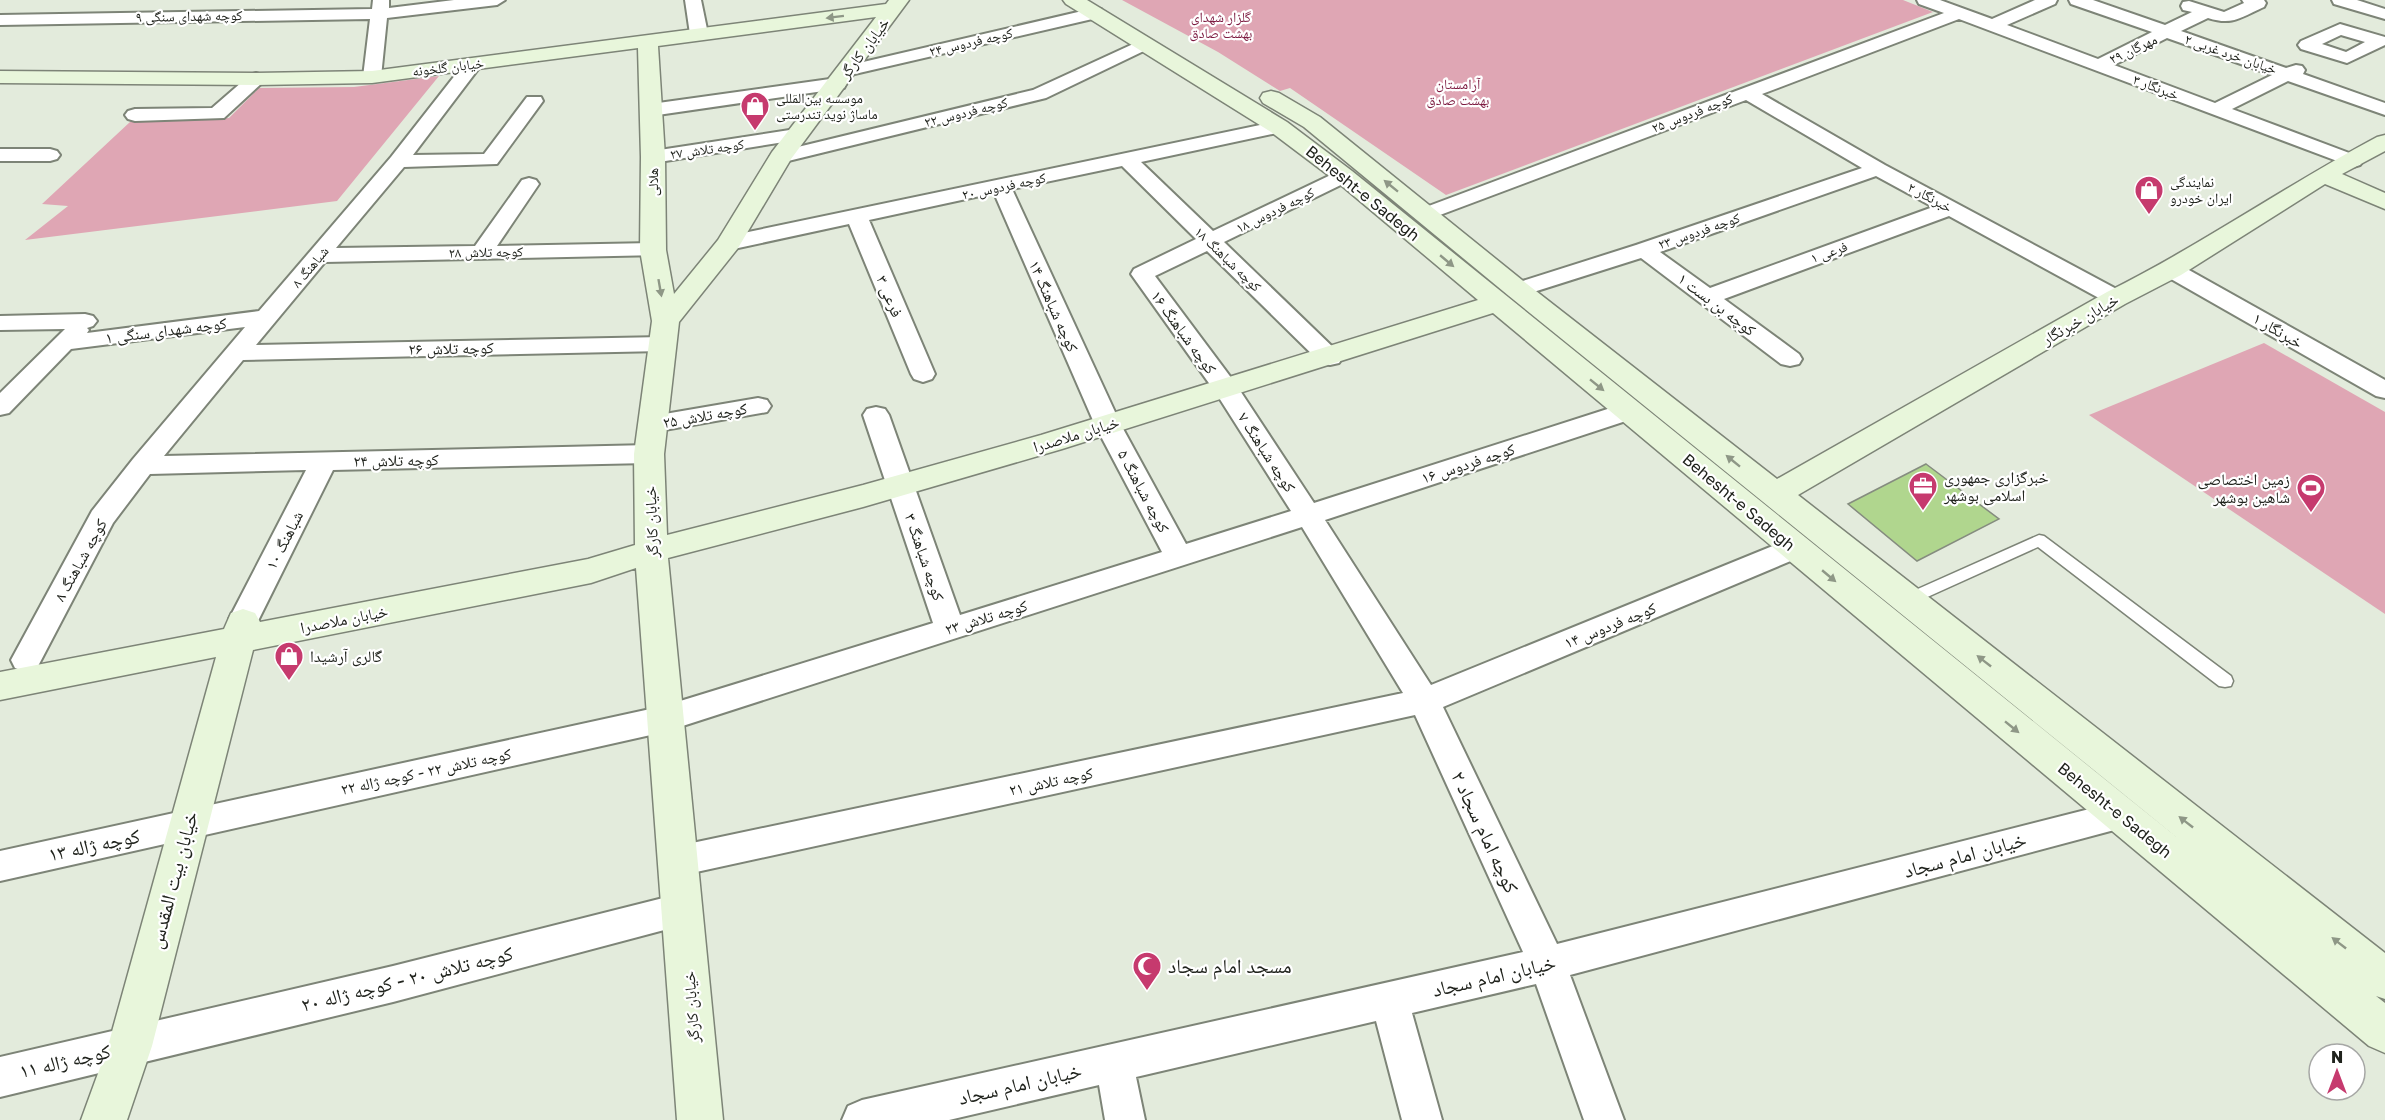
<svg xmlns="http://www.w3.org/2000/svg" width="2385" height="1120" viewBox="0 0 2385 1120" font-family="'Golos Text','Noto Naskh Arabic',sans-serif">
<rect width="100%" height="100%" fill="#e3ebdc"/>
<g fill="#dfa6b4">
<path d="M1122,0H1903L1933,12L1446,195L1290,88L1280,91L1218,52Z"/>
<path d="M439,76L337,201L25,240L68,206L42,204L130,122L229,118L259,88L354,87Z"/>
<path d="M2264,343L2385,412V614L2089,415Z"/>
</g>
<path fill="#b0d68e" stroke="#858c7f" stroke-width="1.5" d="M1926,464L1999,519L1917,561L1848,504Z"/>
<g fill="none" stroke-linecap="round" stroke-linejoin="round">
<g stroke="#7d8477" stroke-width="3">
<path id="lane" d="M2039,535L2044,536L2231,676L2233,681L2231,686L2225,687L2219,686L2038,547L1912,604H1902L1899,600L1902,596Z"/>
</g>
<g stroke="#7d8477" stroke-width="4">
<g id="street">
<path d="M373,0H389V8L454,0H505L497,5L387,18L381,77L378,81H366L363,77L370,19L0,25V15L372,9Z"/>
<path d="M685,0H701L708,34L705,38H693L690,34Z"/>
<path d="M1917,0H1940L1992,19L2035,0H2057L2055,4L2007,25L2098,59L2152,32L2071,4L2069,0H2093L2165,25L2192,12L2183,10L2181,6L2183,2L2189,1L2224,12L2244,3L2242,0H2264L2266,3L2264,7C2241,17 2233,26 2208,18L2181,31L2286,68L2296,65L2302,66L2305,70L2303,74L2385,103V115L2288,81L2232,109L2360,157L2363,161L2360,165L2353,167L1959,19L1762,94L1885,165L2124,293L2127,298L2124,303L2116,305L2108,303L1949,216L1724,299L1799,354L1802,359L1799,364L1790,366L1781,364L1641,258L1518,297L1510,295L1507,290L1510,285L1636,245L1862,168L1746,100L1432,218L1425,220L1418,218L1414,214L1418,210L1944,13L1919,4ZM2167,38L2272,75L2215,103L2114,65ZM1876,176L1933,207L1710,288L1660,252Z"/>
<path d="M2332,0H2357L2385,9V19L2334,4Z"/>
<path d="M1095,8L1101,9L1103,13L1101,17L846,76L840,75L837,71L840,67L846,66Z"/>
<path d="M2340,24L2385,37V45L2347,63L2301,49L2298,45L2301,41ZM2341,35L2365,42L2346,52L2322,44Z"/>
<path d="M1144,39L1150,40L1153,44L1150,48L1046,98L780,163L773,161L770,157L773,153L1033,90Z"/>
<path d="M473,59L479,60L482,64L413,155L484,154L527,97H541L543,101L497,164L404,167L336,248L475,246L522,180L529,178L536,180L539,184L497,246L653,243L661,245L664,250L661,255L325,262L256,345L663,337L671,339L675,344L671,349L663,351L243,360L164,456L649,445L658,448L662,454L658,460L649,463L333,470L255,627L244,630L233,627L229,619L306,470L150,474L113,523L37,668L26,672L15,668L11,660L92,511L133,459L245,327L71,349L9,413L0,415V393L65,329L0,330V316L85,314L93,316L97,321L93,326L87,328L89,330L87,333L259,311L391,157L467,60Z"/>
<path d="M256,73L262,75L265,79L262,83L224,118L135,121L128,119L125,115L128,111L135,109L212,108L250,75Z"/>
<path d="M837,78L844,80L846,84L844,88L651,116L644,114L642,110L644,106L651,104Z"/>
<path d="M1279,121L1286,123L1289,127L1286,131L1141,162L1213,231L1337,172H1351L1354,176L1351,180L1224,242L1339,353L1342,358L1339,363L1330,365L1321,363L1207,251L1155,276L1235,383L1314,503L1620,405L1629,403L1638,405L1642,411L1638,417L1325,520L1431,685L1785,541L1795,538L1805,541L1809,548L1805,555L1443,707L1557,944L2121,801L2133,805L2138,815L2133,825L1570,975L1624,1120H1584L1536,984L1412,1013L1442,1120H1402L1376,1021L1136,1077L1145,1120H1105L1099,1085L949,1120H842L848,1106L862,1100L1523,952L1415,715L678,876L666,872L661,861L666,850L678,846L1403,693L1302,527L664,732L0,881V851L664,706L933,623L863,415L867,409L876,407L885,409L889,415L960,615L1162,552L1095,425L994,193L869,220L935,374L932,379L923,382L914,379L911,374L849,224L729,250L721,248L718,243L721,238L729,236ZM1122,166L1196,239L1134,269L1131,274L1216,393L1291,511L1186,544L1121,425L1012,189Z"/>
<path d="M796,129L803,131L806,135L803,139L653,163L646,161L643,157L646,153L653,151Z"/>
<path d="M0,149H50L57,151L60,155L57,159L50,161H0Z"/>
<path d="M2172,263L2180,265L2385,380V398L2376,396L2164,275L2161,270L2164,265Z"/>
<path d="M758,398L767,400L771,406L767,412L653,432L644,430L640,424L644,418L653,416Z"/>
<path d="M683,893L696,898L701,909L696,920L683,925L393,1002L0,1097V1057L393,966Z"/>
</g>
</g>
<g stroke="#7d8477" stroke-width="3">
<path id="secondary" d="M889,0H909L791,159L738,248L679,322L664,454L667,535L863,485L1041,435L1478,300L1336,181L1271,132L1066,4L1063,0H1087L1287,122L1352,171L2190,848L1509,296L1304,127L1263,103L1260,98L1263,93L1271,91L1279,93L1320,117L1527,284L1777,479L2107,292C2200,246 2285,186 2377,137L2385,135V151L2342,174L2385,193V209L2325,184L2181,275L2125,304L1798,495L2385,953V999L2376,996L2385,1003V1053L2369,1046L1493,313L1062,449L863,507L668,558L723,1120H677L636,568L591,583L253,650L152,1046L127,1120H81L108,1046L216,657L0,700V672L224,629L231,613L243,609L255,613L260,622L588,559L635,545L634,454L652,321L640,250L641,157L638,48L372,83L256,85L0,83V71L256,73L372,71L886,4ZM876,17L772,152L718,240L674,294L666,250L665,157L658,46Z"/>
</g>
<use href="#lane" fill="#fff" fill-rule="evenodd"/>
<use href="#street" fill="#fff" fill-rule="evenodd"/>
<use href="#secondary" fill="#e8f6db" fill-rule="evenodd"/>
</g>
<defs><path id="oneway-solid" d="M-6-.8H1V-3.2L6.5 0L1 3.2V.8H-6Z" transform="scale(1.5)"/></defs>
<g fill="#8e9786">
<use href="#oneway-solid" transform="translate(835 17) rotate(173)"/>
<use href="#oneway-solid" transform="translate(1391 186) rotate(-141)"/>
<use href="#oneway-solid" transform="translate(1447 261) rotate(40)"/>
<use href="#oneway-solid" transform="translate(660 288) rotate(80)"/>
<use href="#oneway-solid" transform="translate(1597 385) rotate(39)"/>
<use href="#oneway-solid" transform="translate(1733 461) rotate(-141)"/>
<use href="#oneway-solid" transform="translate(1829 576) rotate(40)"/>
<use href="#oneway-solid" transform="translate(1984 661) rotate(-142)"/>
<use href="#oneway-solid" transform="translate(2012 727) rotate(39)"/>
<use href="#oneway-solid" transform="translate(2186 822) rotate(-142)"/>
<use href="#oneway-solid" transform="translate(2339 943) rotate(-142)"/>
</g>
<defs>
<g id="shop-pin" transform="scale(1.5)"><path d="M0 17L-7.5 6A9.5 9.5 0 1 1 7.5 6Z" fill="#c63a6e" stroke="#fff"/><path d="M-5-2.5h2.3a2.7 3.5 0 0 1 5.4 0H5L5.5 6h-11ZM-1.5-2.5h3a1.5 2.3 0 0 0-3 0Z" fill="#fff"/></g>
<g id="office-pin" transform="scale(1.5)"><path d="M0 17L-7.5 6A9.5 9.5 0 1 1 7.5 6Z" fill="#c63a6e" stroke="#fff"/><path d="M-6-3h4V-5.5h4V-3h4V5H-6ZM-1-4.5V-3h2v-1.5ZM-6 0V1H6V0Z" fill="#fff"/></g>
<g id="stadium-pin" transform="scale(1.5)"><path d="M0 17L-7.5 6A9.5 9.5 0 1 1 7.5 6Z" fill="#c63a6e" stroke="#fff"/><path d="M0-5a6.5 5 0 1 0 0 10a6.5 5 0 1 0 0-10ZM-3.5-1.8h7v3.6h-7Z" fill="#fff"/></g>
<g id="mosque-pin" transform="scale(1.5)"><path d="M0 17L-7.5 6A9.5 9.5 0 1 1 7.5 6Z" fill="#c63a6e" stroke="#fff"/><path d="M3.5-4.9A6 6 0 1 0 3.5 4.9A5 5 0 1 1 3.5-4.9Z" fill="#fff"/></g>
</defs>
<g fill-rule="evenodd">
<use href="#shop-pin" x="755" y="106"/>
<use href="#shop-pin" x="2149" y="190"/>
<use href="#office-pin" x="1923" y="486"/>
<use href="#stadium-pin" x="2311" y="488"/>
<use href="#shop-pin" x="289" y="656"/>
<use href="#mosque-pin" x="1147" y="966"/>
</g>
<g text-anchor="middle" stroke-width="4.5" stroke-linejoin="round" paint-order="stroke">
<g font-size="14" fill="#20231d" stroke="#fff">
<text transform="translate(189 16) rotate(-1)" y="5">کوچه شهدای سنگی ۹</text>
<text transform="translate(971 42) rotate(-13)" y="5">کوچه فردوس ۲۴</text>
<text transform="translate(2133 49) rotate(-25)" y="5">مهرگان ۲۹</text>
<text transform="translate(2231 54) rotate(19)" y="5">خیابان خرد غربی ۲</text>
<text transform="translate(448 67) rotate(-7)" y="5">خیابان گلخونه</text>
<text transform="translate(2156 87) rotate(21)" y="5">خبرنگار ۳</text>
<text transform="translate(966 112) rotate(-14)" y="5">کوچه فردوس ۲۲</text>
<text transform="translate(1692 113) rotate(-21)" y="5">کوچه فردوس ۲۵</text>
<text transform="translate(707 149) rotate(-8)" y="5">کوچه تلاش ۲۷</text>
<text transform="translate(653 182) rotate(-90)" y="5">هلالی</text>
<text transform="translate(1004 186) rotate(-12)" y="5">کوچه فردوس ۲۰</text>
<text transform="translate(1930 197) rotate(28)" y="5">خبرنگار ۲</text>
<text transform="translate(1275 210) rotate(-26)" y="5">کوچه فردوس ۱۸</text>
<text transform="translate(1699 231) rotate(-19)" y="5">کوچه فردوس ۲۳</text>
<text transform="translate(486 252) rotate(-1)" y="5">کوچه تلاش ۲۸</text>
<text transform="translate(1829 252) rotate(-20)" y="5">فرعی ۱</text>
<text transform="translate(1228 259) rotate(44)" y="5">کوچه شباهنگ ۱۸</text>
<text transform="translate(310 267) rotate(-50)" y="5">شباهنگ ۸</text>
</g>
<g font-size="14" fill="#7d1b41" stroke="#fff">
<text x="1221" y="22">گلزار شهدای<tspan x="1221" dy="16">بهشت صادق</tspan></text>
<text x="1458" y="89">آرامستان<tspan x="1458" dy="16">بهشت صادق</tspan></text>
</g>
<g font-size="14" fill="#20231d" stroke="#fff" text-anchor="start">
<text x="776" y="103">موسسه بین‌المللی<tspan x="776" dy="16">ماساژ نوید تندرستی</tspan></text>
<text x="2170" y="187">نمایندگی<tspan x="2170" dy="16">ایران خودرو</tspan></text>
</g>
<g font-size="16" fill="#20231d" stroke="#fff">
<text transform="translate(864 48) rotate(-53)" y="6">خیابان کارگر</text>
<text transform="translate(1363 193) rotate(39)" y="6">Behesht-e Sadegh</text>
<text transform="translate(890 296) rotate(67)" y="6">فرعی ۳</text>
<text transform="translate(1717 304) rotate(37)" y="6">کوچه بن بست ۱</text>
<text transform="translate(1054 306) rotate(66)" y="6">کوچه شباهنگ ۱۴</text>
<text transform="translate(2080 319) rotate(-30)" y="6">خیابان خبرنگار</text>
<text transform="translate(166 330) rotate(-7)" y="6">کوچه شهدای سنگی ۱</text>
<text transform="translate(2278 330) rotate(30)" y="6">خبرنگار ۱</text>
<text transform="translate(1184 332) rotate(54)" y="6">کوچه شباهنگ ۱۶</text>
<text transform="translate(451 348) rotate(-1)" y="6">کوچه تلاش ۲۶</text>
<text transform="translate(705 415) rotate(-10)" y="6">کوچه تلاش ۲۵</text>
<text transform="translate(1076 434) rotate(-17)" y="6">خیابان ملاصدرا</text>
<text transform="translate(1267 452) rotate(57)" y="6">کوچه شباهنگ ۷</text>
<text transform="translate(396 460) rotate(-1)" y="6">کوچه تلاش ۲۴</text>
<text transform="translate(1468 463) rotate(-18)" y="6">کوچه فردوس ۱۶</text>
<text transform="translate(1144 491) rotate(62)" y="6">کوچه شباهنگ ۵</text>
<text transform="translate(1739 502) rotate(40)" y="6">Behesht-e Sadegh</text>
<text transform="translate(651 522) rotate(-92)" y="6">خیابان کارگر</text>
<text transform="translate(284 540) rotate(-63)" y="6">شباهنگ ۱۰</text>
<text transform="translate(925 557) rotate(71)" y="6">کوچه شباهنگ ۳</text>
<text transform="translate(80 560) rotate(-61)" y="6">کوچه شباهنگ ۸</text>
<text transform="translate(986 617) rotate(-17)" y="6">کوچه تلاش ۲۳</text>
<text transform="translate(344 619) rotate(-11)" y="6">خیابان ملاصدرا</text>
<text transform="translate(1610 625) rotate(-22)" y="6">کوچه فردوس ۱۴</text>
<text transform="translate(426 771) rotate(-12)" y="6">کوچه تلاش ۲۲ - کوچه ژاله ۲۲</text>
<text transform="translate(1051 781) rotate(-12)" y="6">کوچه تلاش ۲۱</text>
<text transform="translate(2115 810) rotate(39)" y="6">Behesht-e Sadegh</text>
<text transform="translate(691 1007) rotate(-94)" y="6">خیابان کارگر</text>
</g>
<g font-size="16" fill="#20231d" stroke="#fff" text-anchor="start">
<text x="1944" y="483">خبرگزاری جمهوری<tspan x="1944" dy="18">اسلامی بوشهر</tspan></text>
<text x="2290" y="485" text-anchor="end">زمین اختصاصی<tspan x="2290" dy="18">شاهین بوشهر</tspan></text>
<text x="310" y="662">گالری آرشیدا</text>
</g>
<g font-size="20" fill="#20231d" stroke="#fff">
<text transform="translate(1485 832) rotate(65)" y="7">کوچه امام سجاد ۲</text>
<text transform="translate(94 845) rotate(-12)" y="7">کوچه ژاله ۱۳</text>
<text transform="translate(1965 855) rotate(-15)" y="7">خیابان امام سجاد</text>
<text transform="translate(173 880) rotate(-75)" y="7">خیابان بیت المقدس</text>
<text transform="translate(1494 976) rotate(-13)" y="7">خیابان امام سجاد</text>
<text transform="translate(407 979) rotate(-14)" y="7">کوچه تلاش ۲۰ - کوچه ژاله ۲۰</text>
<text transform="translate(65 1061) rotate(-13)" y="7">کوچه ژاله ۱۱</text>
<text transform="translate(1020 1084) rotate(-13)" y="7">خیابان امام سجاد</text>
</g>
<g font-size="20" fill="#20231d" stroke="#fff" text-anchor="start">
<text x="1168" y="973">مسجد امام سجاد</text>
</g>
</g>
<g transform="translate(2337 1072)"><circle r="28" fill="#ffffff" stroke="#a6a7a5" stroke-width="1.5"/>
<path d="M0-4.5L10 22L0 15L-10 22Z" fill="#c63a6e"/>
<text y="-9" font-size="16" font-weight="bold" text-anchor="middle" fill="#20231d">N</text>
</g>
</svg>
